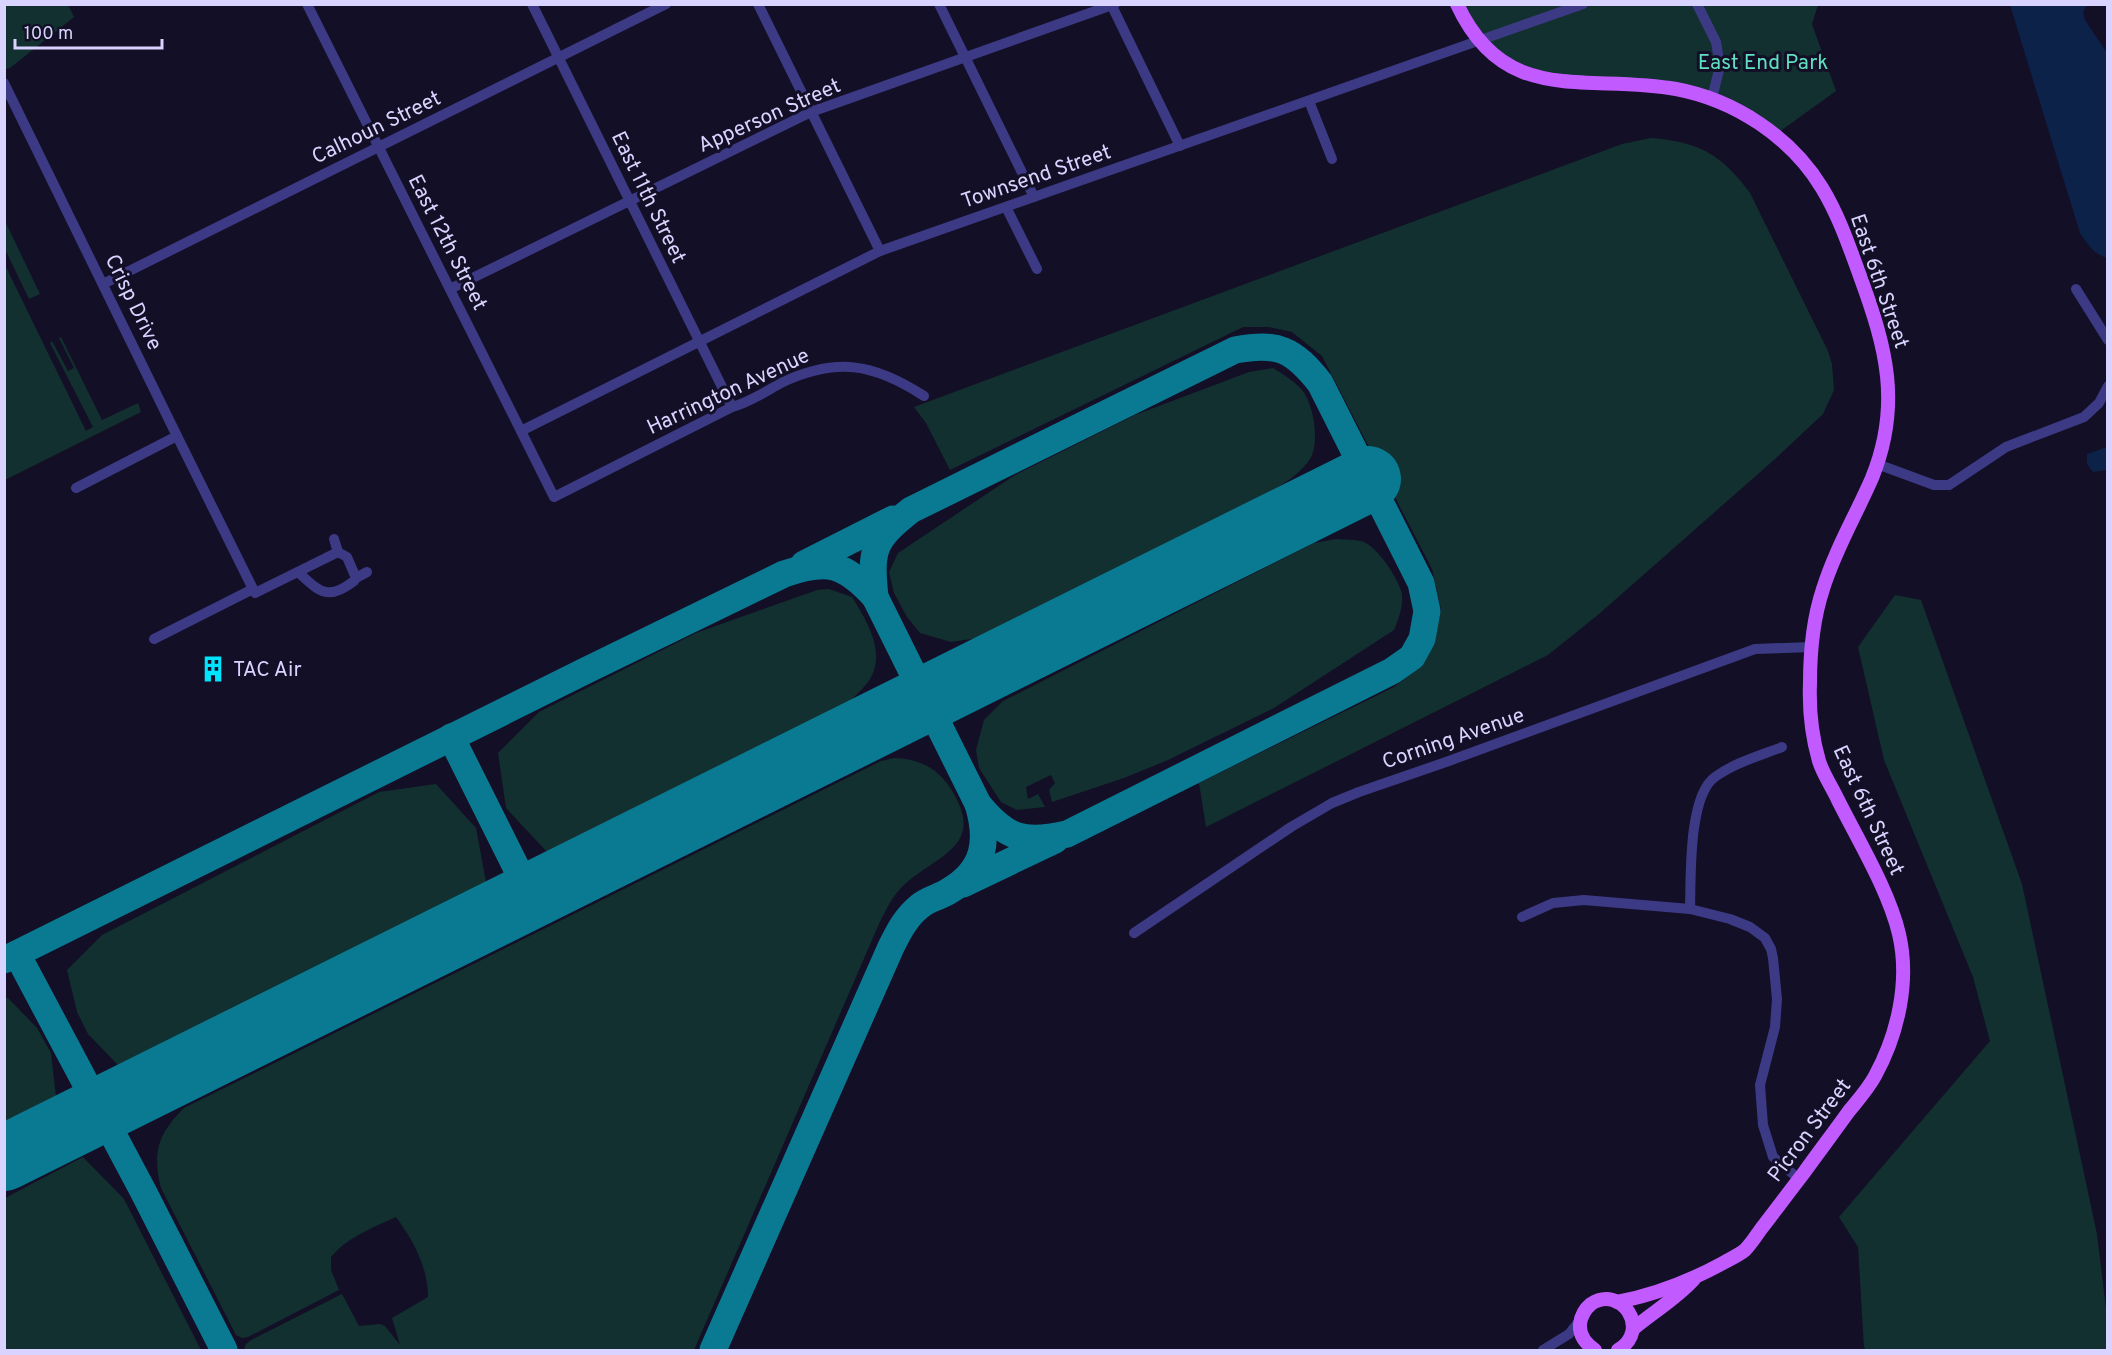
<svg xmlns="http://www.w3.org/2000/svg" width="2112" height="1355" viewBox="0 0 2112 1355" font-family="Overpass,sans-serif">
<rect width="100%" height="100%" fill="#130f26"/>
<g fill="#12302f">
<path d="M4,5H68L74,17L10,68L6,69Z"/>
<path d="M1460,5H1818L1812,24L1836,91L1775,135L1712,98L1541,79L1499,59Z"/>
<path d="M1651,138C1700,142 1721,154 1750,193L1828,351L1832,364L1834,390L1823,414L1775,459L1599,614L1548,655L1206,827L1199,783L1394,687L1419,668L1434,646L1441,609L1432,569L1322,356L1292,332L1269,327H1243L950,470L926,423L914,407L1622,144Z"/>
<path d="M5,221L40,294L29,299L5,249Z"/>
<path d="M5,265L86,431L93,427L50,343L52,341L68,371L74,368L59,338L61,337L102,420L138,403L141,412L5,480Z"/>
<path d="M1273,368C1283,374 1294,381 1302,390C1314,405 1320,443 1310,459C1292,486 1250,501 1223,515C1142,558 1060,597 978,638L951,642L920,633L907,617L894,593L889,572L898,553L1015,475L1135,415L1249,372Z"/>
<path d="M1336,539C1344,540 1356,539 1364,542C1378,548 1399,579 1402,594C1403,607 1399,618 1394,630L1274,708L1168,760L1124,778L1052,802L1049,790L1055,783L1051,775L1026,787L1028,799L1038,794L1045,807L1017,810L1001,802L979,768L976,750L984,720L1003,701L1314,543Z"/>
<path d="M829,589L852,597C867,621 886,652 870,679C865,687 857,694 851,700L547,852L506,808L498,753L539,712L696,633L817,590Z"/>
<path d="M1895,595L1921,600L2022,884L2097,1234L2107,1317V1350H1866L1864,1347L1858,1247L1839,1217L1990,1041L1973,977L1884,760L1858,647Z"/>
<path d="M894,758C918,759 936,767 949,786C989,846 938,854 904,885C892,896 886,910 879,924L694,1350H244L246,1344L251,1340L342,1294L359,1326L380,1324L385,1326L400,1345L392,1318L428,1297C428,1267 413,1240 396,1217C372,1228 348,1237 331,1257V1270L339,1290L248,1337L242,1338L236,1335L161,1188C152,1152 158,1134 184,1108L881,761Z"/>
<path d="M436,784L476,828L486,882L118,1065L88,1034L77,1012L67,970L102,935L379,792Z"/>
<path d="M5,998H8L37,1028L51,1053L56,1097L5,1122Z"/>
<path d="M83,1157L124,1199L201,1350H5V1198Z"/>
</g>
<g fill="#0c2248">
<path d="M2010,5H2087L2083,12L2085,20L2107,53V258C2094,254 2088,245 2080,233Z"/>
<path d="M2107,447V470L2093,472L2087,464V454Z"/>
</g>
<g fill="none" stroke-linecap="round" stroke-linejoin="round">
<g stroke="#0a7a92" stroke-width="27">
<path d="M804,564L893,519"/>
<path d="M875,597C870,549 873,540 911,510L1235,350C1278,342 1293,349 1320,383L1421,583L1427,611L1422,639L1412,657L1392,671L1067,834C1024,844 1007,839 978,804"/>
<path d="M451,737L531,897"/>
<path d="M963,884L1055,840"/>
<path d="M17,954L143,1191L224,1350"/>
<path d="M4,960L587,670L784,574C828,559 844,563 875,597L978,804C989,841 985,870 949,891C940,897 928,899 920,906C906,917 899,931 891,947L713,1350"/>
</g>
<path stroke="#0a7a92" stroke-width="66" d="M4,1158L1368,479"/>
<g stroke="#3d3a85" stroke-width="10">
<path d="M307,4L554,497L732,407C750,402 765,392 781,383C836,357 873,363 924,396"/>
<path d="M532,4L732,407"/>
<path d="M758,4L880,251"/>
<path d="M939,4L1034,197"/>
<path d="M1111,4L1180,146"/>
<path d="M1697,4L1716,42L1720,66L1712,98"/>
<path d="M4,83L177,436L76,488"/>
<path d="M1309,101L1332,159"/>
<path d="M1006,207L1037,269"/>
<path d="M103,284L666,4"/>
<path d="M450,289L811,112L1115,4"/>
<path d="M2076,289L2108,340"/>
<path d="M521,431L880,251L1583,4"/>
<path d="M177,436L255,593L338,552"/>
<path d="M1877,464L1934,485H1949L2006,447L2084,417L2099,403L2108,386"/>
<path d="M334,539L338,552L347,557L356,578"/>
<path d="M298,572C319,591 327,602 354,581L356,578L367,572"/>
<path d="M154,639L253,589"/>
<path d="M1690,909C1691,878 1688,796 1715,777C1734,763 1759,756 1782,747"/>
<path d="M1522,917L1553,903L1584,900L1690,909L1730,919L1750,927L1765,938L1771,949L1773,958L1777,999L1775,1027L1760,1085L1763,1125L1773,1157L1799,1179"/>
<path d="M1134,933L1291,827L1332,803L1359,792L1446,762L1755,649L1812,647"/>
<path d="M1543,1350L1569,1334L1580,1320"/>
</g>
<g stroke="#c25bff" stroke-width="14">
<path d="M1457,4C1505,108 1587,73 1676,89C1735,100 1791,137 1822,188C1839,216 1849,246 1860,276C1886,347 1902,404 1872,478C1856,515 1835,550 1823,589C1813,619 1810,652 1810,683C1809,708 1812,737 1819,761C1823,774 1832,787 1838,800C1858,840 1889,891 1899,934C1910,981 1898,1034 1875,1076C1868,1089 1858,1100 1849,1111C1834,1132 1818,1153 1803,1174C1789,1192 1775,1211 1761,1229C1756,1236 1751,1244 1745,1250C1739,1255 1730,1259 1723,1263C1690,1281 1654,1295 1617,1302"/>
<path d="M1633,1329C1653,1312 1676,1299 1694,1279"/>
<path d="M1595,1350C1586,1344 1579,1336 1580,1324C1581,1316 1585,1309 1591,1304C1621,1284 1652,1330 1618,1350"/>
</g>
</g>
<defs>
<g id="building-bare" transform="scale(2.07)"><path d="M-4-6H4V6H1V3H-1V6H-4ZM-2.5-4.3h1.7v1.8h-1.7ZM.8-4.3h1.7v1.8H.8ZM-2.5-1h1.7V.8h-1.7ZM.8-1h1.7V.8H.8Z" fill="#00e5ff" stroke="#130f26" stroke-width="2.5" paint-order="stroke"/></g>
</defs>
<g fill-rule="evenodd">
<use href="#building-bare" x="213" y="669"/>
</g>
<g text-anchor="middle" stroke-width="6" stroke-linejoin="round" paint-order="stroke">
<g font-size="21" fill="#5fe0c0" stroke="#130f26">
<text x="1763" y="69">East End Park</text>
</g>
<g font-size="21" fill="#d9d4ff" stroke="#130f26">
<text transform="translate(769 115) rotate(-24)" y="7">Apperson Street</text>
<text transform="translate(376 127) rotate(-26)" y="7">Calhoun Street</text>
<text transform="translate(1036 176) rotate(-19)" y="7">Townsend Street</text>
<text transform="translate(649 197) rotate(64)" y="7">East 11th Street</text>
<text transform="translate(448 242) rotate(63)" y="7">East 12th Street</text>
<text transform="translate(1880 281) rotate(71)" y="7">East 6th Street</text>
<text transform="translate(134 302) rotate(64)" y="7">Crisp Drive</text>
<text transform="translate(728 391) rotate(-25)" y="7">Harrington Avenue</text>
<text transform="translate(1453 738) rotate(-19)" y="7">Corning Avenue</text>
<text transform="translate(1869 810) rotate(65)" y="7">East 6th Street</text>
<text transform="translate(1809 1130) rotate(-53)" y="7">Picron Street</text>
</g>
<g font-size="21" fill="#d9d4ff" stroke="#130f26" text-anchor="start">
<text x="233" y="676">TAC Air</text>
</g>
</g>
<rect width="2112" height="1355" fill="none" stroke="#d9d4ff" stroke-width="12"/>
<path d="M15 39v9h147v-9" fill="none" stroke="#d9d4ff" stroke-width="3"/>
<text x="24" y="39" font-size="18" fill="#d9d4ff" stroke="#130f26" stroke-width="4.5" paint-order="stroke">100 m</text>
</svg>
